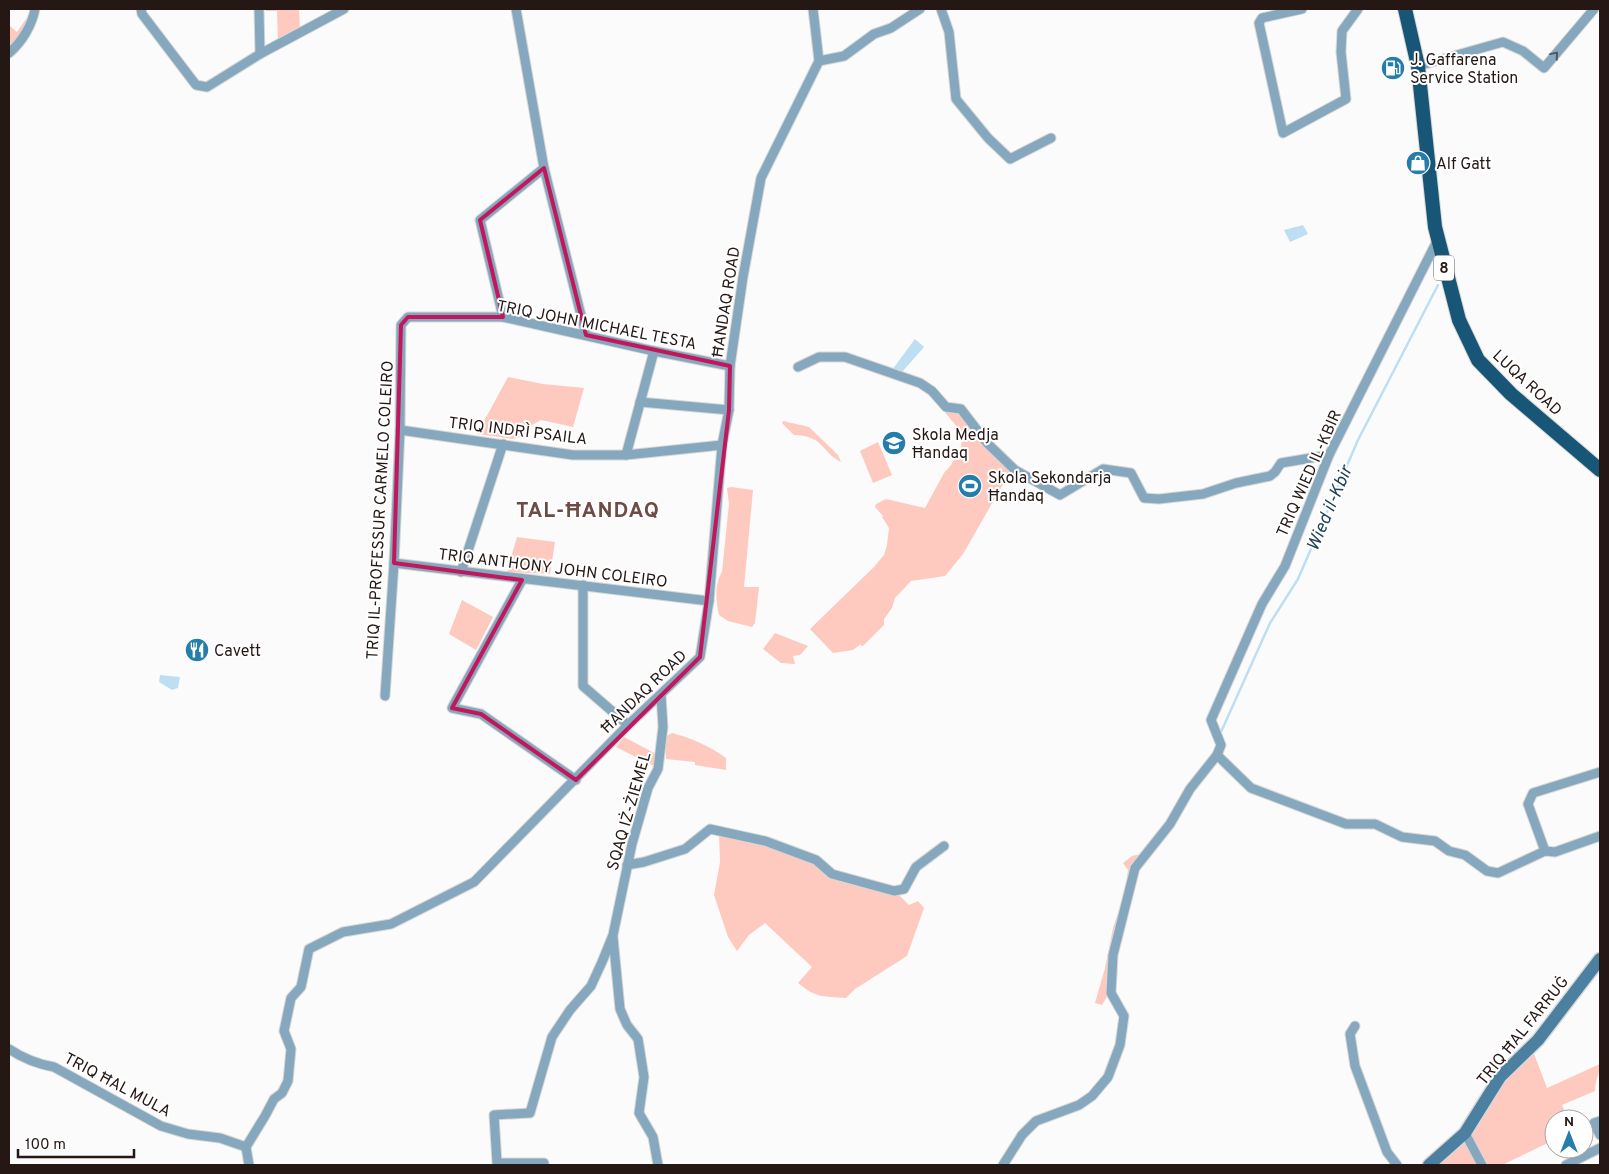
<svg xmlns="http://www.w3.org/2000/svg" width="1609" height="1174" viewBox="0 0 1609 1174" font-family="Overpass,sans-serif">
<rect width="100%" height="100%" fill="#fafbfa"/>
<g fill="#fec9bf">
<path d="M265,9H299L300,29L278,41L277,11H266Z"/>
<path d="M26,19L27,20L19,38L9,45V25L17,32Z"/>
<path d="M508,377L543,384L584,388L573,427L541,420L532,425L529,435L513,439L477,434Z"/>
<path d="M943,410L961,412L972,428L1010,472L963,554L945,576L911,581L895,598L892,608L884,619V625L863,646H861V644L853,650L833,653L810,629L874,567L884,555L887,545L889,528L882,517L883,516L875,507L876,504L886,499L925,508L944,473L951,465L961,447L962,440L959,429Z"/>
<path d="M783,421L809,427L838,455L841,462C821,452 825,436 794,435L782,423Z"/>
<path d="M878,442L892,475L873,483L860,451Z"/>
<path d="M731,487L753,490L744,587H759L755,623L752,627L728,621L719,615C716,601 714,585 722,572L729,504L727,488Z"/>
<path d="M517,537L555,542L550,574L507,572L513,558L511,557Z"/>
<path d="M462,600L493,617L476,650L449,634Z"/>
<path d="M775,633L808,646L800,655L793,656L795,664L781,663L763,649Z"/>
<path d="M672,733C691,738 710,746 726,758V770L695,765V762L666,759L665,737Z"/>
<path d="M624,737L658,755L656,767L616,747Z"/>
<path d="M719,833L773,846L789,855L814,863L886,893L899,895L909,905L918,901L924,908L907,956L855,989L846,998C824,996 815,998 798,983L812,967L765,923L749,935L737,951L728,937L714,895L720,862Z"/>
<path d="M1146,853L1133,865L1114,937L1107,977L1108,995L1102,1005L1095,1003L1105,968L1113,928L1125,892L1128,870L1123,863L1132,856Z"/>
<path d="M1533,1051L1547,1088L1600,1064C1600,1075 1595,1079 1595,1091L1562,1105L1568,1119H1554V1140L1502,1165H1486L1471,1136L1486,1105L1506,1077Z"/>
<path d="M1467,1141L1479,1165H1439Z"/>
</g>
<g fill="#bedef3">
<path d="M1303,225L1308,234L1290,242L1284,230Z"/>
<path d="M915,339L924,347L902,372L892,370Z"/>
<path d="M160,675L180,677L178,688L172,690L159,682Z"/>
</g>
<g fill="none" stroke-linecap="round" stroke-linejoin="round">
<path stroke="#bedef3" stroke-width="2.5" d="M1221,732L1270,623L1298,579L1358,440L1438,285"/>
<g stroke="#d8d7d5" stroke-width="11">
<g id="minor">
<path d="M141,9L142,14L196,85L207,87L260,54L344,9"/>
<path d="M259,9L260,54"/>
<path d="M516,9L544,168L586,335"/>
<path d="M941,9L949,32L956,99L988,138L1010,159L1051,138"/>
<path d="M1302,9L1262,18L1259,23L1283,133L1346,99L1341,52L1342,31L1358,9"/>
<path d="M9,53C22,42 32,25 35,9"/>
<path d="M819,61L844,56L874,34L891,28L920,9"/>
<path d="M1418,66L1503,42L1523,51L1544,68L1594,9"/>
<path d="M503,317L480,220L544,168"/>
<path d="M798,367L819,357H845L920,383L932,391L946,407L961,409L987,443L1015,470L1060,495L1103,469L1131,473L1144,498L1159,499L1203,494L1236,483L1270,476L1275,472L1281,463L1329,455"/>
<path d="M640,402L729,410"/>
<path d="M400,430L573,455H626L722,445"/>
<path d="M626,455L654,351"/>
<path d="M394,563L709,601"/>
<path d="M461,572L503,444"/>
<path d="M522,580L452,708L481,714L576,780"/>
<path d="M583,585V686L628,725"/>
<path d="M385,696L394,563L400,430L401,325L408,317H503L654,351L730,366"/>
<path d="M1217,755L1251,788L1346,824H1375L1402,837L1435,841L1449,851L1465,855L1487,871L1498,873L1545,851L1555,852L1600,836"/>
<path d="M1545,851L1528,804L1533,793L1600,772"/>
<path d="M627,865L644,862L685,849L710,829L765,841L816,860L832,874L894,891L904,889L916,867L944,846"/>
<path d="M613,937L620,1009L627,1025L638,1039L644,1077L639,1113L653,1137L658,1165"/>
<path d="M1355,1026L1350,1034L1355,1066L1387,1152L1397,1165"/>
<path d="M9,1049C24,1059 37,1064 54,1067L161,1126L188,1134L220,1138L246,1147"/>
<path d="M1600,1121L1594,1123L1600,1135"/>
<path d="M1465,1133L1482,1165"/>
<path d="M544,1163H497L494,1115L530,1113L552,1037L570,1010L591,986L602,962L613,935L632,844L648,788L658,769L663,727L661,695"/>
<path d="M249,1165L246,1147L265,1116L274,1099L282,1093L288,1081L291,1049L284,1031L291,998L301,987L309,949L343,932L391,924L474,882L628,725L700,657L709,601L722,445L729,410L730,366L743,277L761,178L819,61L813,9"/>
<path d="M1003,1165L1022,1135L1036,1121L1079,1105L1092,1096L1108,1077L1120,1045L1124,1016L1111,993L1113,955L1135,868L1170,824L1190,789L1217,755L1221,745L1211,720L1262,604L1285,566L1329,455L1437,241"/>
<path d="M1566,1165L1600,1148"/>
</g>
</g>
<g stroke="#d8d7d5" stroke-width="15">
<path id="secondary" d="M1429,1165L1465,1133L1500,1077L1538,1040L1600,959"/>
</g>
<g stroke="#d8d7d5" stroke-width="16">
<path id="trunk" d="M1405,9L1418,66L1435,227L1459,320L1478,360L1511,394L1600,470"/>
</g>
<use href="#minor" stroke="#86a8bf" stroke-width="9"/>
<use href="#secondary" stroke="#4b80a0" stroke-width="12"/>
<use href="#trunk" stroke="#175676" stroke-width="14"/>
</g>
<defs><path id="oneway-chevron" d="M-2-3.5L2.5 0L-2 3.5" fill="none" stroke-width="1.6" stroke-linecap="round" stroke-linejoin="round" transform="scale(1.25)"/></defs>
<use stroke="#515861" href="#oneway-chevron" transform="translate(1555 55) rotate(-50)"/>
<path fill="none" stroke="#c2185b" stroke-width="4" stroke-linejoin="round" d="M544,168L586,335L730,366L729,410L700,657L576,780L481,714L452,708L522,580L394,563L401,325L408,317H503L480,220Z"/>
<defs>
<g id="fuel-disc" transform="scale(1.25)"><circle r="9.5" fill="#257dac" stroke="#fff"/><path d="M-5.5-6h7V0h2V4h1.3V-2.5L3-4.5l.8-.8L6-3V5H2.5V1h-1V6h-7ZM-4.2-4.7v3.2H.2V-4.7Z" fill="#fff"/></g>
<g id="shop-disc" transform="scale(1.25)"><circle r="9.5" fill="#257dac" stroke="#fff"/><path d="M-5-2.5h2.3a2.7 3.5 0 0 1 5.4 0H5L5.5 6h-11ZM-1.5-2.5h3a1.5 2.3 0 0 0-3 0Z" fill="#fff"/></g>
<g id="school-disc" transform="scale(1.25)"><circle r="9.5" fill="#257dac" stroke="#fff"/><path d="M0-5L7-2L0 1L-7-2ZM-4 1L0 2.5L4 1V4Q0 6-4 4Z" fill="#fff"/></g>
<g id="stadium-disc" transform="scale(1.25)"><circle r="9.5" fill="#257dac" stroke="#fff"/><path d="M0-5a6.5 5 0 1 0 0 10a6.5 5 0 1 0 0-10ZM-3.5-1.8h7v3.6h-7Z" fill="#fff"/></g>
<g id="restaurant-disc" transform="scale(1.25)"><circle r="9.5" fill="#257dac" stroke="#fff"/><path d="M-5-6h1v4h1v-4h1v4h1v-4h1v5L-1.5 .5V6h-2V.5L-5-1ZM5-6V6H3V1.5H1.5Q1.5-4 5-6Z" fill="#fff"/></g>
</defs>
<g fill-rule="evenodd">
<use href="#fuel-disc" x="1393" y="68"/>
<use href="#shop-disc" x="1418" y="163"/>
<use href="#school-disc" x="894" y="443"/>
<use href="#stadium-disc" x="970" y="486"/>
<use href="#restaurant-disc" x="197" y="650"/>
</g>
<g text-anchor="middle" stroke-width="4" stroke-linejoin="round" paint-order="stroke">
<rect fill="#fff" stroke="#665d5a" stroke-width="1" x="1434" y="255.5" width="20" height="25" rx="4"/>
<g font-size="15" font-weight="bold" fill="#251714">
<text x="1444" y="273">8</text>
</g>
<g font-size="16" fill="#251714" stroke="#fff" text-anchor="start">
<text x="1410" y="65">J. Gaffarena<tspan x="1410" dy="18">Service Station</tspan></text>
<text x="1436" y="169">Alf Gatt</text>
<text x="912" y="440">Skola Medja<tspan x="912" dy="18">Ħandaq</tspan></text>
<text x="988" y="483">Skola Sekondarja<tspan x="988" dy="18">Ħandaq</tspan></text>
<text x="214" y="656">Cavett</text>
</g>
<g font-size="16" fill="#251714" stroke="#fff">
<text transform="translate(725 302) rotate(-81)" y="6">ĦANDAQ ROAD</text>
<text transform="translate(597 324) rotate(11)" y="6">TRIQ JOHN MICHAEL TESTA</text>
<text transform="translate(1528 382) rotate(43)" y="6">LUQA ROAD</text>
<text transform="translate(518 430) rotate(7)" y="6">TRIQ INDRÌ PSAILA</text>
<text transform="translate(1308 473) rotate(-66)" y="6">TRIQ WIED IL-KBIR</text>
<text transform="translate(379 510) rotate(-87)" y="6">TRIQ IL-PROFESSUR CARMELO COLEIRO</text>
<text transform="translate(553 567) rotate(7)" y="6">TRIQ ANTHONY JOHN COLEIRO</text>
<text transform="translate(643 691) rotate(-44)" y="6">ĦANDAQ ROAD</text>
<text transform="translate(628 811) rotate(-74)" y="6">SQAQ IŻ-ŻIEMEL</text>
<text transform="translate(1522 1030) rotate(-51)" y="6">TRIQ ĦAL FARRUĠ</text>
<text transform="translate(118 1084) rotate(28)" y="6">TRIQ ĦAL MULA</text>
</g>
<g font-size="18" font-style="italic" fill="#1f445a" stroke="#fff">
<text transform="translate(1329 508) rotate(-67)" y="6">Wied il-Kbir</text>
</g>
<g font-size="21" font-weight="bold" letter-spacing="1" fill="#6e4b45" stroke="#fff">
<text x="588" y="517">TAL-ĦANDAQ</text>
</g>
</g>
<rect width="1609" height="1174" fill="none" stroke="#251714" stroke-width="20"/>
<g transform="translate(1569 1134)"><circle r="24" fill="#ffffff" stroke="#a8a2a1"/>
<path d="M0-4L9 19L0 12L-9 19Z" fill="#257dac"/>
<text y="-8" font-size="14" font-weight="bold" text-anchor="middle" fill="#251714">N</text>
</g>
<path d="M18 1149v8h116v-8" fill="none" stroke="#251714" stroke-width="2.5"/>
<text x="25" y="1149" font-size="15" fill="#251714" stroke="#ffffff" stroke-width="4" paint-order="stroke">100 m</text>
</svg>
